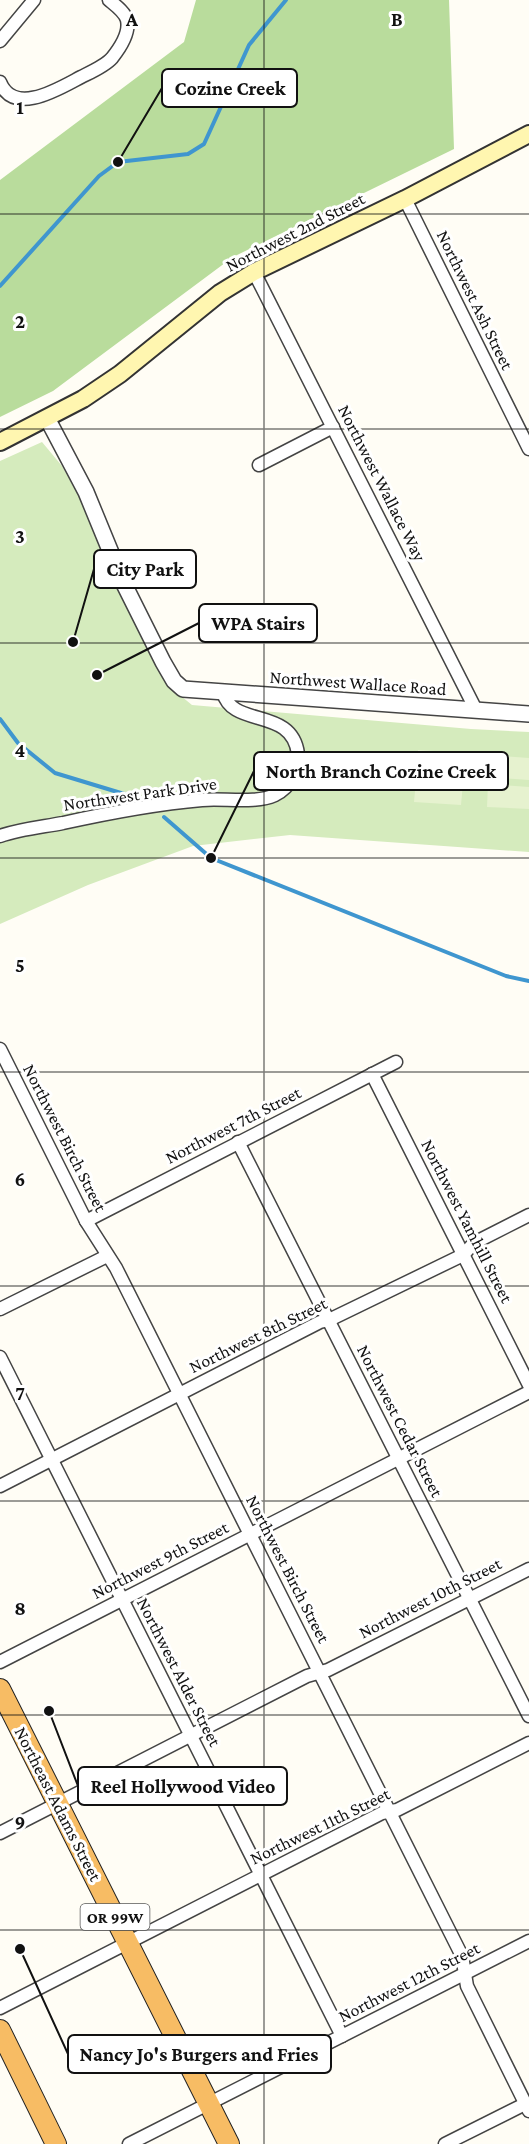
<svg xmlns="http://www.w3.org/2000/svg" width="529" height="2144" viewBox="0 0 529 2144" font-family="'Crimson Pro',serif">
<rect width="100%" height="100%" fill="#fffdf5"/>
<path fill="#d5ebbd" d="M42,442L62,466L87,511L122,597L170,687L192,705L471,729L529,732V852L290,835L193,846L88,885L0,924V461Z"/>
<path fill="#b9dc9c" d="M196,0H449L454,149L233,257L53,391L0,417V180L184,42Z"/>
<g fill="#e6f2cf">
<path d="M418,750L465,753L464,775L416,772Z"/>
<path d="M490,755L529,758V780L488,777Z"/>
<path d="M416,780L463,783L461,805L414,802Z"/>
<path d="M488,784L529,787V809L487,807Z"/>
</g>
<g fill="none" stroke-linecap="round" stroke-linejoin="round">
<g stroke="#3f96cf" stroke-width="4">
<path d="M0,286L99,176L118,162L188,154L204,144L249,45L286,0"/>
<path d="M0,719L18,743L55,773L144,800"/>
<path d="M164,817L211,858L506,976L529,981"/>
</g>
<g stroke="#444" stroke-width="15">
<g id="minor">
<path d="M0,41L34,0"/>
<path d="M0,82C14,117 60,88 81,77C91,72 105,66 112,58C120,48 130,33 127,20C125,12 115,5 109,0"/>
<path d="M405,199L529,449"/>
<path d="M254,272L476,710"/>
<path d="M259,465L333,427"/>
<path d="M0,836C20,829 42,827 63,823C108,813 156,804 202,800C224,798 256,804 275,795C290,787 300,771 298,754C292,706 232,729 223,692"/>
<path d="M0,1049L86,1221L116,1268L462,1956L467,1986L529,2111"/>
<path d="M372,1074L529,1385"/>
<path d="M238,1142L529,1716"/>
<path d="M86,1221L396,1062"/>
<path d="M0,1309L107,1256"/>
<path d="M0,1357L342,2036"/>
<path d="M0,1486L320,1322L329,1320L463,1255L474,1243L529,1215"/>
<path d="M0,1662L529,1392"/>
<path d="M0,1833L307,1676L328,1670L529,1569"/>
<path d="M0,2008L382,1813L397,1810L529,1743"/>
<path d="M129,2144L529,1941"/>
<path d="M445,2144L525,2104"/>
</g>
</g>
<g stroke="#444" stroke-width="18">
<path id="tertiary" d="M47,418L86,492L123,582L163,662L174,681L183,689L529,714"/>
</g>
<g stroke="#333" stroke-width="20">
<path id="secondary" d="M0,442L83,399L120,374L220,293L254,272L405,199L529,134"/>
</g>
<g stroke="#222" stroke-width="22">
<g id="trunk">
<path d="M0,1689L229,2144"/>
<path d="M0,2030L56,2144"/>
</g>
</g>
<use href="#minor" stroke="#fff" stroke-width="12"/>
<use href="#tertiary" stroke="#fff" stroke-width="15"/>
<use href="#secondary" stroke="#fff6b0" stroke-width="16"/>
<use href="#trunk" stroke="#f7bc64" stroke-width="20"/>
</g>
<path fill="none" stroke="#111" stroke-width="1.5" stroke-opacity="0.55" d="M264,0V2144M0,214H529M0,429H529M0,643H529M0,858H529M0,1072H529M0,1286H529M0,1501H529M0,1715H529M0,1930H529"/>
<g text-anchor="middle" stroke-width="6" stroke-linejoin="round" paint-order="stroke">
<rect fill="#fff" stroke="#585858" stroke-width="1.5" x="80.5" y="1904" width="69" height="26" rx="4.5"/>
<g font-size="16" font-weight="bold" fill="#111">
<text x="115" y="1923">OR 99W</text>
</g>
<g font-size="18" fill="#111" stroke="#fff">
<text transform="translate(295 232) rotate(-27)" y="6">Northwest 2nd Street</text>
<text transform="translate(475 300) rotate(64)" y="6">Northwest Ash Street</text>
<text transform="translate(382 483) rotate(63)" y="6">Northwest Wallace Way</text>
<text transform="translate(358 683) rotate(4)" y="6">Northwest Wallace Road</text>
<text transform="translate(140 794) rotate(-8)" y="6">Northwest Park Drive</text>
<text transform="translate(233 1125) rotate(-27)" y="6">Northwest 7th Street</text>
<text transform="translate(65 1138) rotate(63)" y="6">Northwest Birch Street</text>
<text transform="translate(467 1221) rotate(63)" y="6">Northwest Yamhill Street</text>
<text transform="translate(258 1335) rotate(-26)" y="6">Northwest 8th Street</text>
<text transform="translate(400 1421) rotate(63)" y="6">Northwest Cedar Street</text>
<text transform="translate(160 1560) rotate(-27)" y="6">Northwest 9th Street</text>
<text transform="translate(288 1569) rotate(63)" y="6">Northwest Birch Street</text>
<text transform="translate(430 1598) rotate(-27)" y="6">Northwest 10th Street</text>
<text transform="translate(179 1672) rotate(63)" y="6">Northwest Alder Street</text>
<text transform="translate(58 1804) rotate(63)" y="6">Northeast Adams Street</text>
<text transform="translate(320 1826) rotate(-26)" y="6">Northwest 11th Street</text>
<text transform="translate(409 1982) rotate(-27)" y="6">Northwest 12th Street</text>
</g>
</g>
<g font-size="20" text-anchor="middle" font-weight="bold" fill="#111" stroke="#fff" stroke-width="6" stroke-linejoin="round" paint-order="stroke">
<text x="132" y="26">A</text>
<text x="397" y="26">B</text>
<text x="20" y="114">1</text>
<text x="20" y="328">2</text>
<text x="20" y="543">3</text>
<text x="20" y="757">4</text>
<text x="20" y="972">5</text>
<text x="20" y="1186">6</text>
<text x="20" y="1400">7</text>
<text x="20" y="1615">8</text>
<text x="20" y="1829">9</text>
</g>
<path fill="none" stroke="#111" stroke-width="2" d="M118 162L162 88M73 642L94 569M97 675L199 623M211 858L254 771M49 1711L78 1786M20 1949L68 2054"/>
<g fill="#111" stroke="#fff" stroke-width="2">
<circle cx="118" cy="162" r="6"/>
<circle cx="73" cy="642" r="6"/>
<circle cx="97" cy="675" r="6"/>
<circle cx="211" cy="858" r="6"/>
<circle cx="49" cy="1711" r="6"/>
<circle cx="20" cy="1949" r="6"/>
</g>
<g fill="#fff" stroke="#111" stroke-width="2">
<rect x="162" y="69" width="135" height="38" rx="6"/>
<rect x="94" y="550" width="102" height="38" rx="6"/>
<rect x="199" y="604" width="118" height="38" rx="6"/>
<rect x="254" y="752" width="254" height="38" rx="6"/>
<rect x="78" y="1767" width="209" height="38" rx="6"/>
<rect x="68" y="2035" width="263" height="38" rx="6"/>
</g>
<g font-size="20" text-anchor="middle" font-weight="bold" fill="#111">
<text x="230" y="95">Cozine Creek</text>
<text x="145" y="576">City Park</text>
<text x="258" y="630">WPA Stairs</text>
<text x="381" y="778">North Branch Cozine Creek</text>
<text x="183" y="1793">Reel Hollywood Video</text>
<text x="199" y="2061">Nancy Jo's Burgers and Fries</text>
</g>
</svg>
